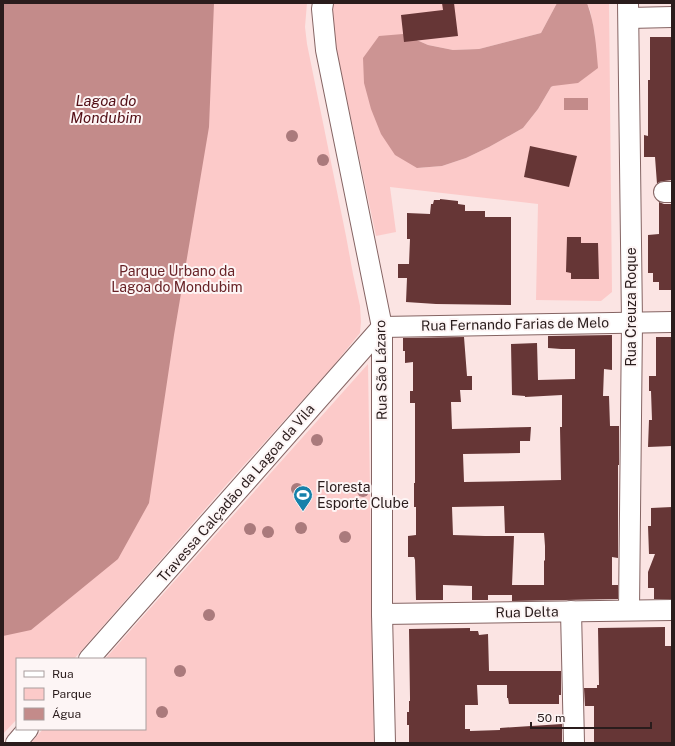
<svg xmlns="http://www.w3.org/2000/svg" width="675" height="746" viewBox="0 0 675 746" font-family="'Public Sans',sans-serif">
<rect width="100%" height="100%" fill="#fbe4e3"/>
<g fill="#fccac9">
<path d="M3,3H307L305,27L307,44L346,236L353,274L360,306L361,322L360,333L333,366L227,484L74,659H17V719L3,734Z"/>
<path d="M332,3H557L541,33L479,49L453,50L428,45L403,34L417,168L442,166L466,158L489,147L523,128L538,109L551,87L553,86L595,36L590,10L587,3H609L612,292L601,301L536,300L538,204L390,187L396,232L376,236L333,34Z"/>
<path d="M368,364L374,743H31L43,729H145V659H105Z"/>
</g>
<path fill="#cc9493" d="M557,3H587C595,24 596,46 598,68L578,83L553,86L551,87L538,109L523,128L489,147L466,158L442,166L417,168L395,155L381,134L371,109L364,83L363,58L379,36L403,34L428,45L453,50L479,49L541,33Z"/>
<g fill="#c38b8a">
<path d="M3,3H214L209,127L174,335L149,503L118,559L31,630L3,636Z"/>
<rect x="564" y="98" width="24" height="12"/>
</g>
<g fill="#663636" fill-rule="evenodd">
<path d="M442,3H454L458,36L404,42L401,15L443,10Z"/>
<path d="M650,37H672V180L664,181L659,182L657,184L655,157H644V135L648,136V80H650Z"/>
<path d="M530,146L577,156L569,187L524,177Z"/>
<path d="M440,199L458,201V204L465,205V211H485V217H511V305L436,304L406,302L407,278H398V264H409L410,239H407V213L430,214L431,204H433L434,200H440Z"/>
<path d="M659,202L664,204H672V290H659V282H653V273H648V235L659,234Z"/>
<path d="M567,237H581V243H598L599,279H571V273L566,272Z"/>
<path d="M612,335V370L604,369L603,396H609L610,426H619V465H618V558L612,557V585H618V599L512,601V593V595H488V600H472V586L443,585V600H416L415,560L414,557H408V536L416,535V507H414V483H415V403H410V391H413V362L405,363V351H403V338L464,337L467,376H472V390H460L461,402H451L452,429L531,427L530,441H520V453L463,454L464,482L520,481L561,480L560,427H562V395L525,397V396L512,395L511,344L537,343L538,380L575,379V349H561L548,348V336ZM504,506L505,533H544L545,546V560L544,561V585H512L514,536H485L453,535L452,507Z"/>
<path d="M656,337H672V446L648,447L649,420H652L651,391H649V376H656Z"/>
<path d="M672,507V599H654V588H648V572L655,554H649L648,526H651V508Z"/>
<path d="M665,627V646H672V743H594V706H585L584,688H597V685H599L598,628Z"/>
<path d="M470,628V631H478L479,635L488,634L489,671H561V695H559V704H509L508,698H507V685H477L478,705H465V729H470V731L500,730V728L562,724V743H409V725H407V712H409V701H410V698L409,629Z"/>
</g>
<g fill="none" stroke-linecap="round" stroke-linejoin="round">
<g stroke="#856463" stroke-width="22">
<g id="minor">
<path d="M323,3L322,9L326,50L382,327V614L385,743"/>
<path d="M628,3L632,322L629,610"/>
<path d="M629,18L672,17"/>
<path d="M664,192H672"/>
<path d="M382,327L672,322"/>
<path d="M571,611L574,743"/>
<path d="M382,614L672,610"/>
<path d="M89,659L382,327"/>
<path d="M16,743L28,729"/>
</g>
</g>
<use href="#minor" stroke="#fff" stroke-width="20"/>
</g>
<g fill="#aa7a7c">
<circle cx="292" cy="136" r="6"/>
<circle cx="323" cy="160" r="6"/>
<circle cx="317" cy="440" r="6"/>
<circle cx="297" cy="489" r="6"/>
<circle cx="363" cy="491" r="6"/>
<circle cx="301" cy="528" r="6"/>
<circle cx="250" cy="529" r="6"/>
<circle cx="268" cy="532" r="6"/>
<circle cx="345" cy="537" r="6"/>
<circle cx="209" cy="615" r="6"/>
<circle cx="180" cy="671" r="6"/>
<circle cx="162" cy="712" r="6"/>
</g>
<defs>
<g id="stadium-pin" transform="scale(1)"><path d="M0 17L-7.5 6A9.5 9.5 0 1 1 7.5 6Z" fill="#1681aa" stroke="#fdf5f5"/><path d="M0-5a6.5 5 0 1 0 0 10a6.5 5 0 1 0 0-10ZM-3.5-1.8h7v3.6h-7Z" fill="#fff"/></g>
</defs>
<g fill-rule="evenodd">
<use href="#stadium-pin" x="303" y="495"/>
</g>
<g text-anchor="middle" stroke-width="4" stroke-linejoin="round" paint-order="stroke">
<g font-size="14" fill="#682327" stroke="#fdf5f5">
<text x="177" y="276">Parque Urbano da<tspan x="177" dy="16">Lagoa do Mondubim</tspan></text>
</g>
<g font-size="14" fill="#2a1c1c" stroke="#fdf5f5">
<text transform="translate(631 307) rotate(-90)" y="5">Rua Creuza Roque</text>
<text transform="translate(515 324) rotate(-1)" y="5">Rua Fernando Farias de Melo</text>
<text transform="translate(381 370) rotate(-91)" y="5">Rua São Lázaro</text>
<text transform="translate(236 493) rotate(-49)" y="5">Travessa Calçadão da Lagoa da Vila</text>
<text transform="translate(527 612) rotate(-1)" y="5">Rua Delta</text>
</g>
<g font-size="14" fill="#2a1c1c" stroke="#fdf5f5" text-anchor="start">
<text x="317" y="492">Floresta<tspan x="317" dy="16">Esporte Clube</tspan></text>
</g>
<g font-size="15" font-style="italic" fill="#530f16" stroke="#fdf5f5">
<text x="106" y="106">Lagoa do<tspan x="106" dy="17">Mondubim</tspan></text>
</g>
</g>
<rect width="675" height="746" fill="none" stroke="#2a1c1c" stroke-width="8"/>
<rect x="16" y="658" width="130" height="72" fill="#fdf5f5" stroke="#a99e9e"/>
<rect x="24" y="671" width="20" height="6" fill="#ffffff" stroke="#a99e9e"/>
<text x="52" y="678" font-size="12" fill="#2a1c1c">Rua</text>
<rect x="24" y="688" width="20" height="12" fill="#fccac9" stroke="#a99e9e"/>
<text x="52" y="698" font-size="12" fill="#2a1c1c">Parque</text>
<rect x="24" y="708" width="20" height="12" fill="#c38b8a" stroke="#a99e9e"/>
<text x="52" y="718" font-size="12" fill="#2a1c1c">Água</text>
<path d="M531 722v6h120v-6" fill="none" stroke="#2a1c1c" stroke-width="2"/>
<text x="537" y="722" font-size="12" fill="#2a1c1c" stroke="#fdf5f5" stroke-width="3" paint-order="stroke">50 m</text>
</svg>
